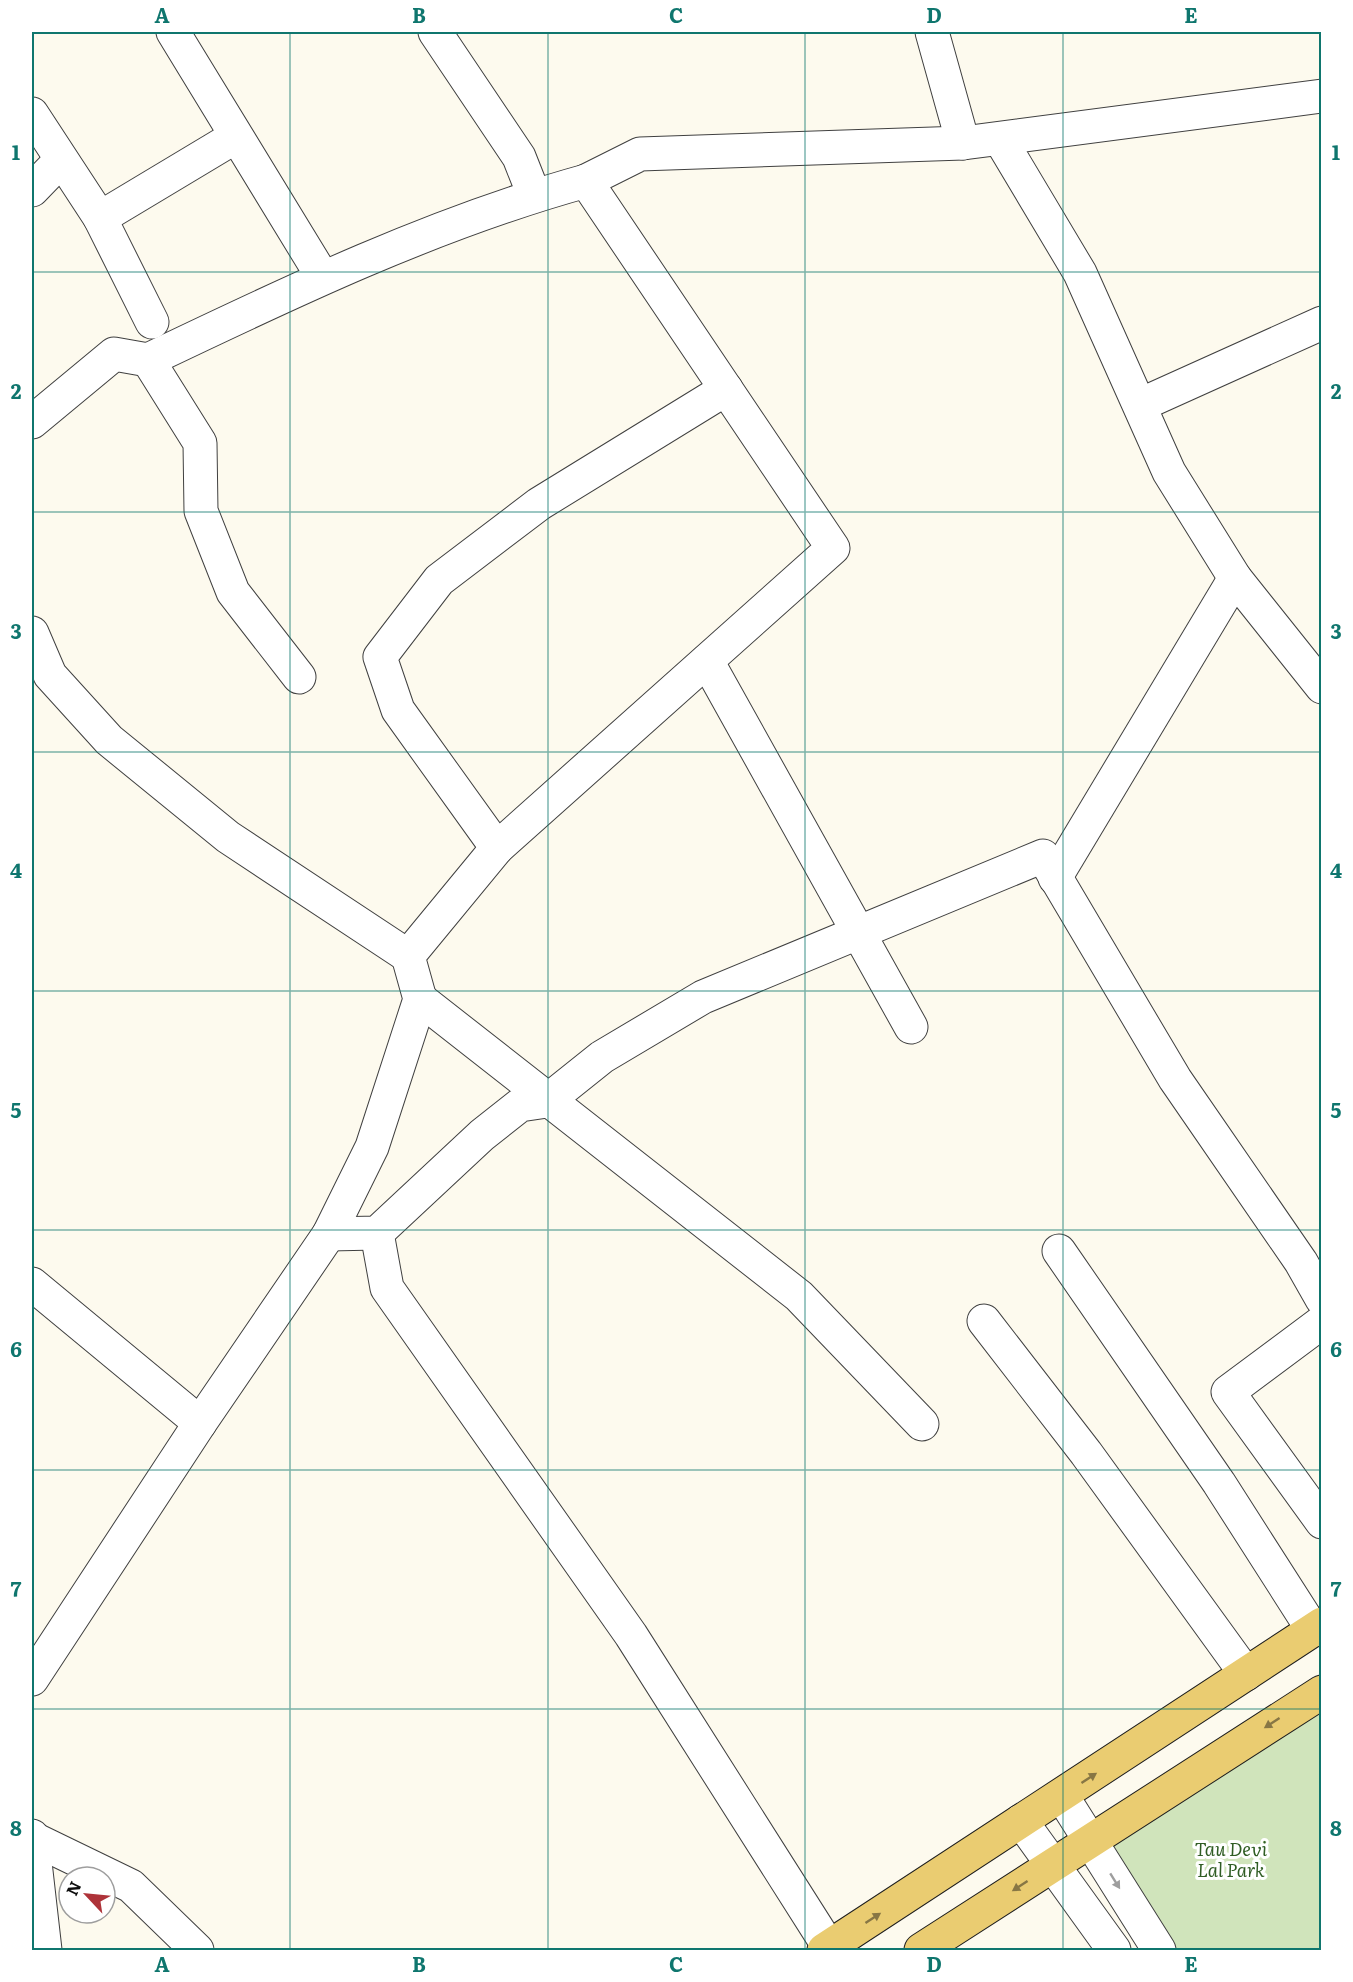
<svg xmlns="http://www.w3.org/2000/svg" width="1353" height="1982" font-family="Literata,serif">
<rect width="100%" height="100%" fill="#fdfaee"/>
<!-- green -->
<polygon fill="#d0e4bb" points="1321,1691 1321,1950 1155,1950 1090,1841"/>
<g fill="none" stroke-linecap="round" stroke-linejoin="round">
<defs>
<g id="minor">
<polyline points="173,32 322,276"/>
<polyline points="435,32 519,157 534,195"/>
<polyline points="932,32 963,143"/>
<polyline points="32,114 100,218 152,322"/>
<polyline points="1000,139 1080,273 1169,472 1235,578 1322,687"/>
<polyline points="32,190 61,160"/>
<polyline points="100,218 235,137"/>
<path d="M148,360C290,292 434,223 586,181"/>
<polyline points="1140,405 1322,323"/>
<polyline points="32,422 114,354 148,360 200,443 201,511 233,592 299,677"/>
<polyline points="32,633 50,675 109,740 228,837 408,956"/>
<polyline points="707,661 911,1027"/>
<polyline points="497,848 398,710 380,657 439,580 539,504 726,389"/>
<polyline points="1055,878 1235,578"/>
<polyline points="420,999 799,1296 922,1424"/>
<polyline points="377,1233 387,1288 631,1635 829,1947"/>
<polyline points="329,1234 377,1233 482,1135 520,1105 547,1101 602,1057 703,997 1043,856 1175,1079 1301,1262 1322,1299"/>
<polyline points="1059,1251 1219,1483 1313,1630"/>
<polyline points="32,1284 200,1423"/>
<polyline points="984,1321 1086,1453 1246,1674"/>
<polyline points="1322,1322 1228,1392 1322,1522"/>
<polyline points="32,1679 200,1423 329,1234 372,1147 420,999 408,956 497,848 833,548 586,181 640,154 963,143 1322,96"/>
<polyline points="1062,1796 1159,1950"/>
<polyline points="1021,1821 1114,1950"/>
<polyline points="32,1836 45,1950"/>
<polyline points="32,1838 131,1886 197,1950"/>
</g>
<g id="major">
<polyline points="824,1950 1322,1624"/>
<polyline points="921,1950 1322,1692"/>
</g>
</defs>
<!-- minor casing -->
<use href="#minor" stroke="#404040" stroke-width="35"/>
<!-- major casing -->
<use href="#major" stroke="#1e1e1e" stroke-width="35"/>
<!-- minor -->
<use href="#minor" stroke="#fff" stroke-width="33"/>
<!-- major -->
<use href="#major" stroke="#eacc71" stroke-width="33"/>
</g>
<!-- one-way arrows -->
<defs><path id="oneway-solid" d="M-6-.8H1V-3.2L6.5 0L1 3.2V.8H-6Z" transform="scale(1.5)"/></defs>
<g fill="#877644">
<use href="#oneway-solid" transform="translate(1272 1723) rotate(147)"/>
<use href="#oneway-solid" transform="translate(1089 1778) rotate(-33)"/>
<use href="#oneway-solid" transform="translate(1020 1886) rotate(147)"/>
<use href="#oneway-solid" transform="translate(873 1918) rotate(-33)"/>
</g>
<use fill="#9e9e9e" href="#oneway-solid" transform="translate(1115 1881) rotate(58)"/>
<!-- grid -->
<path fill="none" stroke="#0f766e" stroke-width="1.5" stroke-opacity="0.55" d="M290,32V1950M548,32V1950M805,32V1950M1063,32V1950M32,272H1322M32,512H1322M32,752H1322M32,991H1322M32,1230H1322M32,1470H1322M32,1709H1322"/>
<g text-anchor="middle" dominant-baseline="central" stroke-width="6" stroke-linejoin="round" paint-order="stroke">
<!-- park labels -->
<g font-size="18" font-style="italic" fill="#305d24" stroke="#fff">
<text x="1231" y="1848">Tau Devi<tspan x="1231" dy="21">Lal Park</tspan></text>
</g>
</g>
<!-- border -->
<rect width="1353" height="1982" fill="none" stroke="#ffffff" stroke-width="66"/>
<!-- north arrow -->
<g transform="translate(87 1895) rotate(296)"><circle r="28" fill="#ffffff" stroke="#9e9e9e" stroke-width="1.5"/>
<path d="M0-4.5L10 22L0 15L-10 22Z" fill="#ae3339"/>
<text y="-9" font-size="16" font-weight="bold" text-anchor="middle" fill="#0d0d0d">N</text>
</g>
<rect x="33" y="33" width="1287" height="1916" fill="none" stroke="#0f766e" stroke-width="2"/>
<g font-size="20" text-anchor="middle" font-weight="bold" fill="#0f766e">
<text x="162" y="23">A</text>
<text x="419" y="23">B</text>
<text x="676" y="23">C</text>
<text x="934" y="23">D</text>
<text x="1191" y="23">E</text>
<text x="16" y="160">1</text>
<text x="1336" y="160">1</text>
<text x="16" y="399">2</text>
<text x="1336" y="399">2</text>
<text x="16" y="639">3</text>
<text x="1336" y="639">3</text>
<text x="16" y="878">4</text>
<text x="1336" y="878">4</text>
<text x="16" y="1118">5</text>
<text x="1336" y="1118">5</text>
<text x="16" y="1357">6</text>
<text x="1336" y="1357">6</text>
<text x="16" y="1597">7</text>
<text x="1336" y="1597">7</text>
<text x="16" y="1836">8</text>
<text x="1336" y="1836">8</text>
<text x="162" y="1972">A</text>
<text x="419" y="1972">B</text>
<text x="676" y="1972">C</text>
<text x="934" y="1972">D</text>
<text x="1191" y="1972">E</text>
</g>
</svg>
